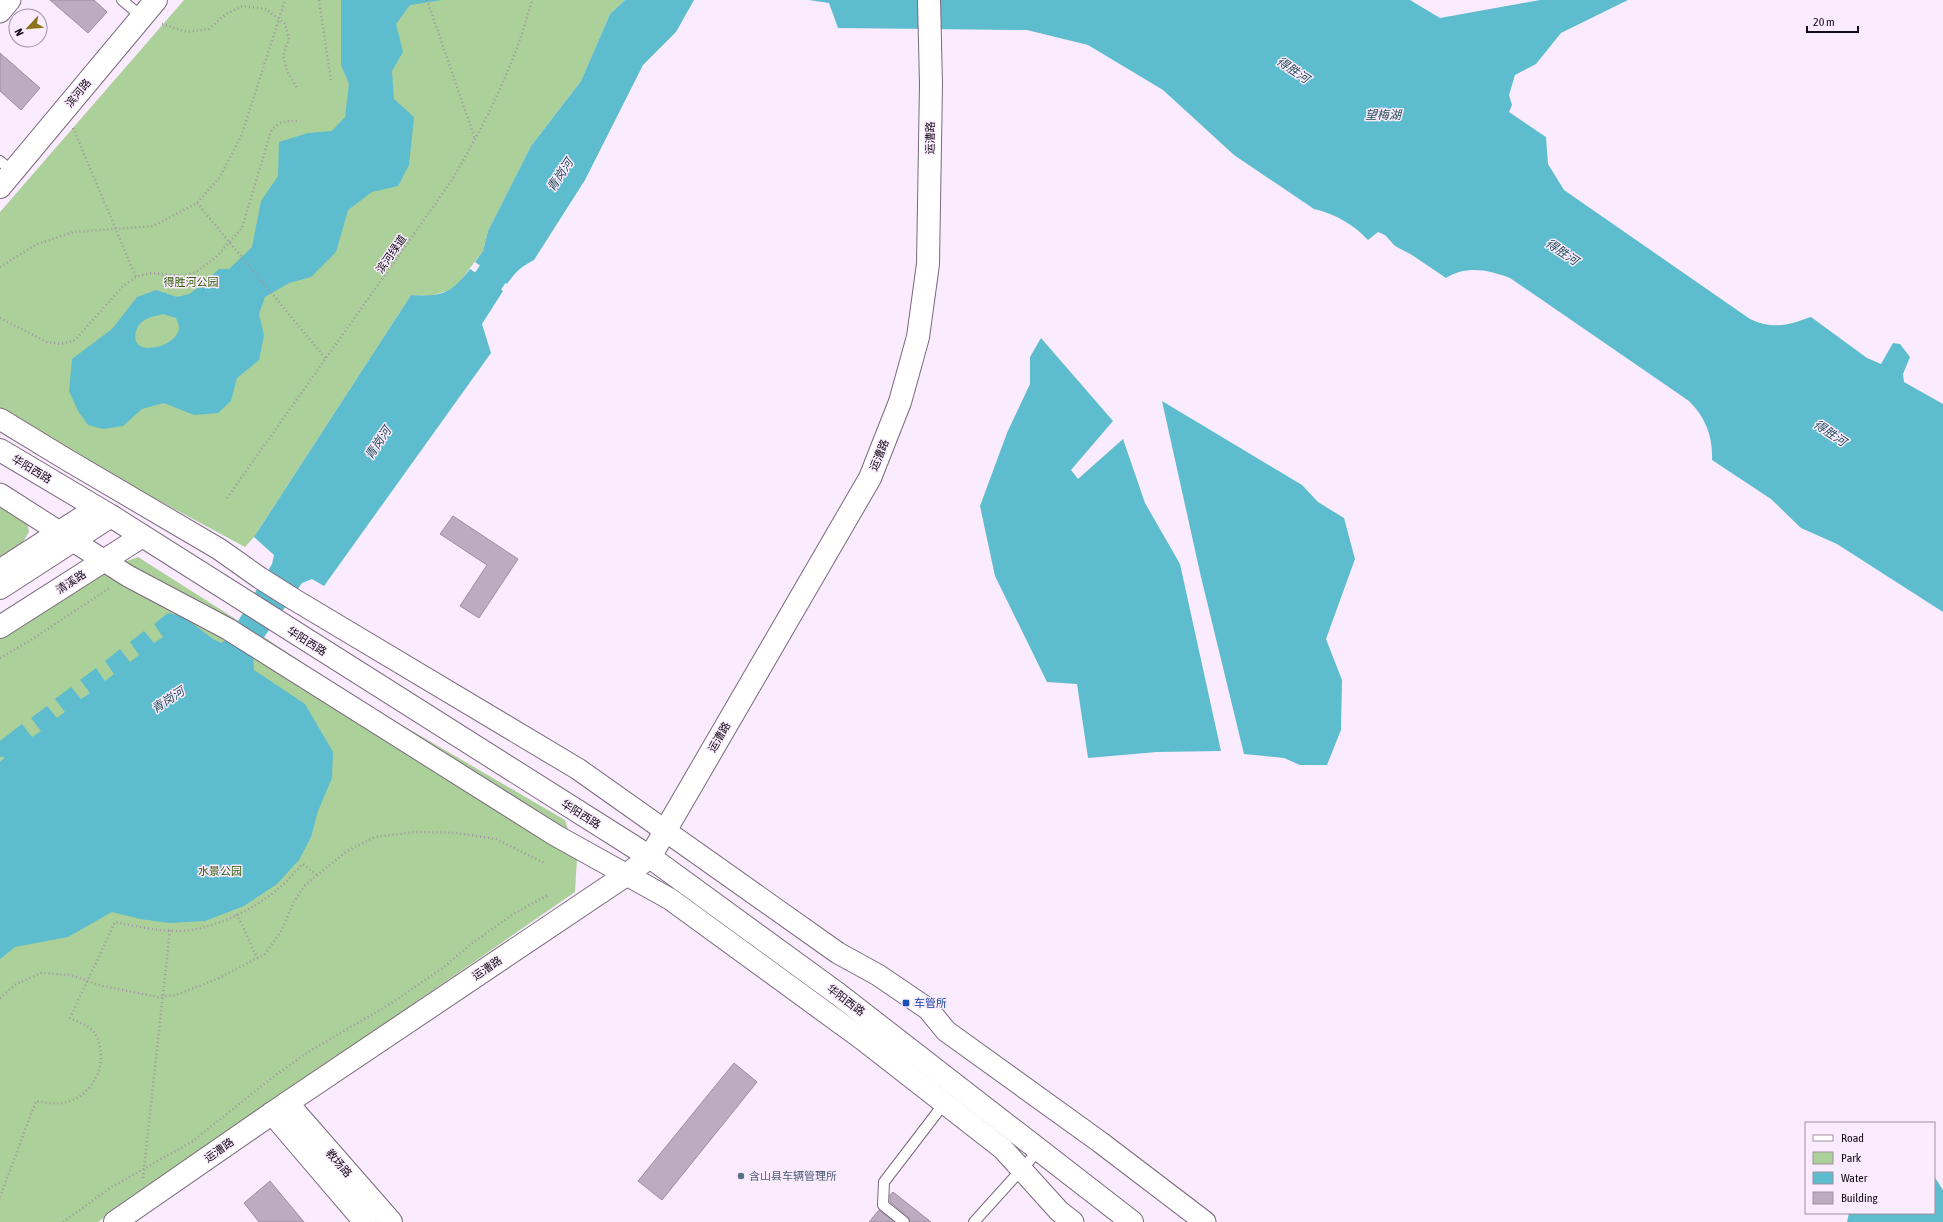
<svg xmlns="http://www.w3.org/2000/svg" width="1943" height="1222" font-family="'Asap Condensed','Noto Sans SC',sans-serif">
<rect width="100%" height="100%" fill="#faebfe"/>
<!-- green -->
<g fill="#acd099">
<polygon points="184,0 625,0 610,14 581,81 531,146 488,231 483,251 457,285 447,291 430,296 411,295 254,537 245,547 0,415 0,212"/>
<polygon points="0,489 26,515 29,532 20,547 0,558"/>
<polygon points="138,557 264,637 359,700 565,820 577,858 575,892 98,1222 0,1222 0,638 110,567"/>
</g>
<!-- water -->
<g fill="#5dbcce" fill-rule="evenodd">
<path d="M341,0H442L410,5L396,24L403,52L392,71L394,99L414,117L409,165L398,186L372,192L348,210L336,252L311,277L289,283L265,297L259,314L264,335L259,360L237,378L231,401L218,413L194,415L164,403L142,409L123,426L103,429L88,425L78,411L69,391L72,359L112,329L137,297L156,290L177,297L189,294L201,286L219,269H229L252,247L261,201L278,176L279,142L308,133L332,131L345,117L349,84L341,65ZM163,314L176,318C177,321 179,325 179,327C179,342 154,351 142,347C131,342 135,327 143,321C149,317 156,316 163,314Z"/>
<path d="M625,0H694L676,32L643,65L585,180L534,260C522,266 515,272 507,284L475,262L483,251L488,231L531,146L581,81L610,14Z"/>
<path d="M809,0H1410L1440,18L1540,0H1628L1561,33L1536,64L1515,75L1509,95L1512,105L1509,112L1546,137L1548,164L1564,190L1750,319C1774,330 1788,325 1811,317L1867,358L1881,364L1893,343L1900,344L1910,357L1903,374L1904,382L1943,404V612L1837,544L1801,528L1771,499L1712,460C1713,437 1706,418 1689,401L1510,278C1488,270 1467,265 1446,278L1412,255L1395,246L1385,235L1378,232L1368,240C1353,224 1335,214 1314,209L1234,155L1163,90L1088,45L1027,30L838,28L829,3Z"/>
<path d="M470,269L503,291L482,324L491,353L324,586L312,579L302,583L253,653L254,670L305,704L333,752L332,778L318,811L311,837L299,860L277,884L244,906L205,921L170,923L140,919L112,912L68,937L15,947L0,959V762L5,757H0V741L22,724L32,737L41,731L31,718L47,706L57,718L65,712L55,699L71,687L81,699L90,693L80,680L96,668L105,681L114,674L105,661L120,649L130,662L139,655L130,642L144,631L154,643L163,637L154,624L168,613L184,617L213,639L221,643L228,638L272,564L274,555L254,537L411,295C443,297 451,293 470,269Z"/>
<polygon points="1041,338 1113,421 1071,470 1078,479 1123,439 1145,503 1180,564 1221,751 1157,752 1088,758 1077,684 1047,682 995,576 980,506 1007,433 1030,384 1030,357"/>
<polygon points="1162,401 1302,485 1318,502 1344,518 1355,559 1326,639 1342,680 1341,730 1327,765 1300,765 1284,758 1244,754 1201,577"/>
<polygon points="1934,1176 1943,1190 1943,1222 1847,1222 1849,1213 1934,1213"/>
</g>
<g fill="none" stroke-linecap="round" stroke-linejoin="round">
<!-- river -->
<polyline stroke="#5dbcce" stroke-width="31" points="464,317 517,238"/>
</g>
<!-- building -->
<g fill="#bdabc2" stroke="#9d8ca2">
<polygon points="50,0 94,0 107,12 88,33"/>
<polygon points="0,53 40,88 21,110 0,91"/>
<polygon points="453,516 518,559 479,618 460,606 487,565 440,534"/>
<polygon points="734,1063 757,1082 662,1200 638,1181"/>
<polygon points="270,1181 304,1222 259,1222 244,1203"/>
<polygon points="893,1192 931,1222 910,1222 908,1217 890,1202 890,1195"/>
<polygon points="879,1210 894,1222 869,1222"/>
</g>
<g fill="none" stroke-linecap="round" stroke-linejoin="round">
<defs>
<g id="service">
<polyline points="122,0 142,17"/>
<polyline points="0,161 13,172"/>
<polyline points="904,1222 883,1205 884,1182 946,1101"/>
<polyline points="974,1222 1039,1150"/>
</g>
<g id="minor">
<polyline points="0,12 10,0"/>
<polyline points="0,419 64,458 219,549 260,578 295,600 578,769 838,953 878,975 928,1009 946,1031 1100,1142 1205,1222"/>
<polyline points="0,494 128,576 228,629 555,835 670,899 862,1039 1003,1149 1059,1211 1073,1222"/>
<polyline points="0,570 96,508"/>
</g>
<g id="tertiary">
<polyline points="0,187 156,0"/>
<polyline points="115,1222 287,1103 626,875 650,857"/>
</g>
<g id="secondary">
<polyline points="0,588 111,516"/>
<polyline points="0,627 141,537"/>
<polyline points="650,857 870,478 900,402 918,337 928,264 931,84 929,0"/>
<polyline points="287,1103 391,1222"/>
<polyline points="272,1113 365,1222"/>
</g>
<polyline id="primary" points="0,450 111,516 650,857 838,994 1132,1222"/>
</defs>
<!-- service casing -->
<use href="#service" stroke="#7a697e" stroke-width="12"/>
<!-- minor casing -->
<use href="#minor" stroke="#7a697e" stroke-width="23"/>
<!-- tertiary casing -->
<use href="#tertiary" stroke="#7a697e" stroke-width="24"/>
<!-- secondary casing -->
<use href="#secondary" stroke="#7a697e" stroke-width="24"/>
<!-- primary casing -->
<use href="#primary" stroke="#7a697e" stroke-width="24"/>
<!-- path -->
<g stroke="#a094a3" stroke-width="2.5" stroke-dasharray="1 3" stroke-linecap="butt">
<polyline points="319,0 331,81"/>
<polyline points="427,0 475,139"/>
<polyline points="162,24 187,32 209,29 226,14 243,6 266,9 285,24 289,38 283,56 287,71 297,88"/>
<polyline points="73,128 136,277"/>
<polyline points="197,203 326,359"/>
<polyline points="0,267 35,245 73,232 153,226 197,203 220,177 242,134 285,0"/>
<path d="M0,318L47,342L61,344L75,340L123,286L136,277L151,273L182,276L196,272L216,257L242,228L271,131C279,121 285,121 297,121"/>
<path d="M227,498L450,183C484,126 515,65 532,0"/>
<polyline points="0,658 31,640 111,587"/>
<polyline points="237,914 257,958"/>
<polyline points="0,998 16,984 41,973 70,975 103,986 158,997 176,995 219,978 265,954 282,930 293,903 304,886 347,851 375,837 416,832 457,833 496,839 546,864"/>
<polyline points="143,1178 170,930"/>
<path d="M0,1197L36,1101C48,1103 59,1105 70,1101C95,1092 107,1064 98,1040C97,1038 96,1034 94,1032C88,1025 78,1022 70,1018L115,922C135,926 157,931 179,931C214,929 252,911 279,888C288,881 295,871 303,864L317,875"/>
<polyline points="63,1222 110,1188 193,1141 269,1080 308,1052 390,1004 444,967 471,944 515,913 548,895"/>
</g>
<!-- service -->
<use href="#service" stroke="#fff" stroke-width="10"/>
<!-- minor -->
<use href="#minor" stroke="#fff" stroke-width="21"/>
<!-- tertiary -->
<use href="#tertiary" stroke="#fff" stroke-width="22"/>
<!-- secondary -->
<use href="#secondary" stroke="#fff" stroke-width="22"/>
<!-- primary -->
<use href="#primary" stroke="#fff" stroke-width="22"/>
</g>
<!-- markers -->
<rect fill="#1a4fb4" stroke="#faebfe" stroke-width="1.5" x="902" y="999" width="8" height="8" rx="2"/>
<circle fill="#5c6f8a" stroke="#faebfe" stroke-width="1.5" cx="741" cy="1176" r="4"/>
<g text-anchor="middle" dominant-baseline="central" stroke-width="3" stroke-linejoin="round" paint-order="stroke">
<!-- street labels -->
<g font-size="11" fill="#120c14" stroke="#faebfe">
<text transform="translate(78 93) rotate(-50)">滨河路</text>
<text transform="translate(930 138) rotate(-89)">运漕路</text>
<text transform="translate(391 254) rotate(-55)">滨河绿道</text>
<text transform="translate(879 455) rotate(-68)">运漕路</text>
<text transform="translate(32 469) rotate(31)">华阳西路</text>
<text transform="translate(71 582) rotate(-33)">清溪路</text>
<text transform="translate(307 641) rotate(32)">华阳西路</text>
<text transform="translate(719 737) rotate(-60)">运漕路</text>
<text transform="translate(581 814) rotate(32)">华阳西路</text>
<text transform="translate(487 968) rotate(-34)">运漕路</text>
<text transform="translate(846 1000) rotate(37)">华阳西路</text>
<text transform="translate(219 1150) rotate(-35)">运漕路</text>
<text transform="translate(339 1163) rotate(49)">教场路</text>
</g>
<!-- park labels -->
<g font-size="11" fill="#2f5e04" stroke="#faebfe">
<text x="191" y="282">得胜河公园</text>
<text x="220" y="871">水景公园</text>
</g>
<!-- transit labels -->
<g font-size="11" fill="#164399" stroke="#faebfe" text-anchor="start">
<text x="914" y="1003">车管所</text>
</g>
<!-- service labels -->
<g font-size="11" fill="#4e5e75" stroke="#faebfe" text-anchor="start">
<text x="749" y="1176">含山县车辆管理所</text>
</g>
<!-- water labels -->
<g font-size="12" font-style="italic" fill="#214c54" stroke="#faebfe">
<text transform="translate(1293 70) rotate(34)">得胜河</text>
<text x="1383" y="115">望梅湖</text>
<text transform="translate(560 175) rotate(-56)">青岗河</text>
<text transform="translate(1562 252) rotate(34)">得胜河</text>
<text transform="translate(1830 433) rotate(34)">得胜河</text>
<text transform="translate(378 443) rotate(-56)">青岗河</text>
<text transform="translate(168 700) rotate(-33)">青岗河</text>
</g>
</g>
<!-- legend -->
<rect x="1805" y="1122" width="130" height="92" fill="#faebfe" stroke="#9d92a0"/>
<rect x="1813" y="1135" width="20" height="6" fill="#ffffff" stroke="#9d92a0"/>
<text x="1841" y="1142" font-size="12" fill="#120c14">Road</text>
<rect x="1813" y="1152" width="20" height="12" fill="#acd099" stroke="#9d92a0"/>
<text x="1841" y="1162" font-size="12" fill="#120c14">Park</text>
<rect x="1813" y="1172" width="20" height="12" fill="#5dbcce" stroke="#9d92a0"/>
<text x="1841" y="1182" font-size="12" fill="#120c14">Water</text>
<rect x="1813" y="1192" width="20" height="12" fill="#bdabc2" stroke="#9d92a0"/>
<text x="1841" y="1202" font-size="12" fill="#120c14">Building</text>
<!-- north arrow -->
<g transform="translate(28 28) rotate(244)"><circle r="19" fill="#faebfe" stroke="#9d92a0"/>
<path d="M0-3L7 15L0 10L-7 15Z" fill="#8a7417"/>
<text y="-6" font-size="11" font-weight="bold" text-anchor="middle" fill="#120c14">N</text>
</g>
<!-- scale -->
<path d="M1807 26v6h51v-6" fill="none" stroke="#120c14" stroke-width="2"/>
<text x="1813" y="26" font-size="12" fill="#120c14" stroke="#faebfe" stroke-width="3" paint-order="stroke">20 m</text>
</svg>
